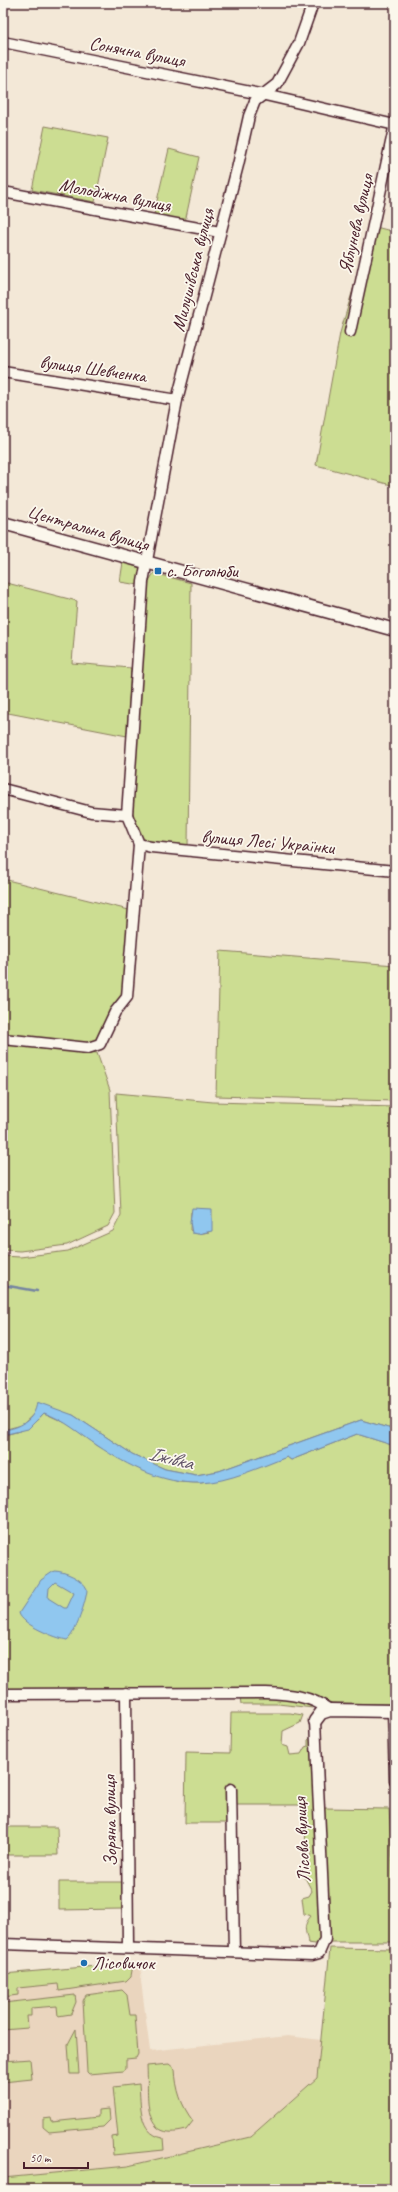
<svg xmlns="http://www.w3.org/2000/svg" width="398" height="2192" font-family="Caveat,sans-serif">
<rect width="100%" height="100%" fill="#f3e8d7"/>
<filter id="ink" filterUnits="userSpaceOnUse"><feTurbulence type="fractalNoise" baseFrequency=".025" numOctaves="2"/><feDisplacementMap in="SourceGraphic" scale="8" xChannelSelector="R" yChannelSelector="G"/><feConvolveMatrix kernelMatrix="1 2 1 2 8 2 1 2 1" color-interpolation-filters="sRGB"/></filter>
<g filter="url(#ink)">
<!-- built -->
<polygon fill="#ead5be" points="108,1965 142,1965 141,1981 150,2051 288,2036 321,2040 317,2078 250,2137 128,2166 3,2178 3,1974"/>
<!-- green -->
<g fill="#ccdd92" stroke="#8b7e5e" fill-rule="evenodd">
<polygon points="45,126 108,138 95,202 32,190"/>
<polygon points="169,149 199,157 185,222 154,214"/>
<polygon points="372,226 395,232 395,486 316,465 340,333"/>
<polygon points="123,562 140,568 139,585 120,582"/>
<path d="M154,573L191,583L188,848C152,843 143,851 130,812L148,582Z"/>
<polygon points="3,582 77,601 72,663 131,668 127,736 3,712"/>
<polygon points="3,879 129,910 123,995 95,1044 3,1036"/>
<polygon points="220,951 395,965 395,1101 216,1096"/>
<polygon points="3,1042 97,1053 110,1090 115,1213 108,1226 67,1245 20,1251 3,1250"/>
<path d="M116,1093L213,1102L395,1107V1430L361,1420L219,1471L196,1475L165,1469L132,1454L73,1415L36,1412L22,1425L3,1430V1256L20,1257L68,1251L113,1231L121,1215ZM191,1212L209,1232L198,1234L190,1230Z"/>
<path d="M44,1413L68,1424L98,1446L178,1482L201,1483L216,1480L287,1457L291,1460L357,1434L395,1446V1704L332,1703L320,1699L3,1691V1435C21,1432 32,1427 44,1413Z"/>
<polygon points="240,1697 291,1698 314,1705 313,1708 278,1704 241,1704"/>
<path d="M231,1713H290L303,1715L300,1723L283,1731L282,1745L288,1747L290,1755L301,1754L305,1747L308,1746V1740L313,1736H319L321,1743L319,1750C325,1756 323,1801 324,1812L325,1808L389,1809L395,1901V1942H329L315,1944L308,1943C306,1930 302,1927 311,1916L304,1914L302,1898L309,1896L312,1891L302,1872L312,1852L307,1850C304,1835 306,1832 308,1818L304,1811L305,1805H234L226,1792L227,1823H185L186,1752L230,1753Z"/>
<polygon points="3,1827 57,1827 58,1855 3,1855"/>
<polygon points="59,1882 122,1882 122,1909 59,1910"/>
<polygon points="330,1948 395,1949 395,2189 116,2189 116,2186 3,2189 3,2178 128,2166 250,2137 317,2078"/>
<polygon points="108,1965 133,1965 131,1976 126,1981 59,1991 58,1984 18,1988 18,1995 3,1997 3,1974"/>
<polygon points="122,1990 127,1995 130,2015 135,2015 138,2054 136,2058 126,2059 126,2068 124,2071 89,2074 87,2072 83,2001 86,1995"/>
<polygon points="75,1995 76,2002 71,2014 58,2016 57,2006 31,2008 31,2016 27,2016 28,2028 3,2030 3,2003"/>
<polygon points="76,2029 79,2074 70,2074 68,2044"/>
<polygon points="30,2059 32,2079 3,2082 3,2061"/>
<path d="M169,2064L175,2069C176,2090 181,2105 193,2121L186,2130C140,2143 149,2096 147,2066Z"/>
<path d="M139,2084C141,2105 138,2133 163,2138L164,2150L113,2155L112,2137L118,2136L113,2087Z"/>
<polygon points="109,2109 110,2120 103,2127 49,2132 43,2127 43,2119 51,2118 52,2122 98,2117 98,2110"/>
</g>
<!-- water -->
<g fill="#90c7ef" stroke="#7484a1" fill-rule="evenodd">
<polygon points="192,1208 212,1209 212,1231 198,1234 192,1233 190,1222"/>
<path d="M37,1402L73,1415L132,1454L165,1469L196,1475L219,1471L361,1420L395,1430V1446L357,1434L291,1460L287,1457C260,1467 229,1482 200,1483C163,1484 128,1466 98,1446C80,1434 65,1420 44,1413L28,1429L3,1435V1430C20,1428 35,1420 37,1402Z"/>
<path d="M54,1571C64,1571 83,1579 87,1589C87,1599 75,1635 67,1640C56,1638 22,1625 19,1613L41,1580ZM55,1582L74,1593L67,1608H64L48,1598L49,1588Z"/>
<polygon points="116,2186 116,2189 30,2189"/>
</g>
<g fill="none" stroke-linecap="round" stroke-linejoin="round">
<!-- stream -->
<polyline stroke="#7484a1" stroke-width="2.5" points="3,1285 37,1291"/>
<defs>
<g id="minor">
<polyline points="3,42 265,95 395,125"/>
<polyline points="3,192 220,232"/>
<polyline points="350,332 395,124"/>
<polyline points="3,372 177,400"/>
<polyline points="3,789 91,812 127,815 139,844 151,847 395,871"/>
<polyline points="127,815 143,582 177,400 238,165 249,116 255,101 277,84 299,43 313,3"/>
<polyline points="3,1039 88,1048 100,1044 115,1012 127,997 139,844"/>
<polyline points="126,1693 128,1948"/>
<path d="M3,1694L266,1693C289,1694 311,1696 330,1710"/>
<polyline points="393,1711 395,1780"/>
<polyline points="231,1789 234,1952"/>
<polyline points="3,1944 312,1955 319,1953 325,1939 315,1721"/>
</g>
<g id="tertiary">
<polyline points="3,523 395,630"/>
<polyline points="315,1721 321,1713 330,1710 395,1711"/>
</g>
</defs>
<!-- minor casing -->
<use href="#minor" stroke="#4a1f2b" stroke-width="13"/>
<!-- tertiary casing -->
<use href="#tertiary" stroke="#4a1f2b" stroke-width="15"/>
<!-- minor -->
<use href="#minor" stroke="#fbf7ec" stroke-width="10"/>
<!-- tertiary -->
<use href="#tertiary" stroke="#fbf7ec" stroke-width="12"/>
</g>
</g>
<!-- markers -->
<g fill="#1f6fb2" stroke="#fbf7ec" stroke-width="1.5">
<rect x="154" y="567" width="8" height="8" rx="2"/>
<circle cx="84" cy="1963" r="4"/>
</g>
<g text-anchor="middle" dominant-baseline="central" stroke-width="3.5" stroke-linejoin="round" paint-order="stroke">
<!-- street labels -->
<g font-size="19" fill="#4a1f2b" stroke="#fbf7ec">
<text transform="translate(137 52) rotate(11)">Сонячна вулиця</text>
<text transform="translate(115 195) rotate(11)">Молодіжна вулиця</text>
<text transform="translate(356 224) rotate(-77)">Яблунева вулиця</text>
<text transform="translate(193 270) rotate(-76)">Милушівська вулиця</text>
<text transform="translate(93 369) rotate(8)">вулиця Шевченка</text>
<text transform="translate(88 528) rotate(16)">Центральна вулиця</text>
<text transform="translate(268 842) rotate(5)">вулиця Лесі Українки</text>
<text transform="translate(110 1821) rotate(-91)">Зоряна вулиця</text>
<text transform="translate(302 1840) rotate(-93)">Лісова вулиця</text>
</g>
<!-- poi labels -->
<g font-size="19" fill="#4a1f2b" stroke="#fbf7ec" text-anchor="start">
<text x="166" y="571">с. Боголюби</text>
<text x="92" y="1963">Лісовичок</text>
</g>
<!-- water labels -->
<g font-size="20" font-style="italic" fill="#5f5166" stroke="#fbf7ec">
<text transform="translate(171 1458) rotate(14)">Іжівка</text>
</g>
</g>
<!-- margin -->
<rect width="398" height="2192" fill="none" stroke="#fbf7ec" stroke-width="16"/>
<rect x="8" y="8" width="382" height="2176" fill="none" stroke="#4a1f2b" stroke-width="1.5" filter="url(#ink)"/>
<!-- scale -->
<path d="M24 2162v6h64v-6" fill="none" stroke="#4a1f2b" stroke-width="2"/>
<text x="30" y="2162" font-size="12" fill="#4a1f2b" stroke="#fbf7ec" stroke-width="3" paint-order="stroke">50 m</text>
</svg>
